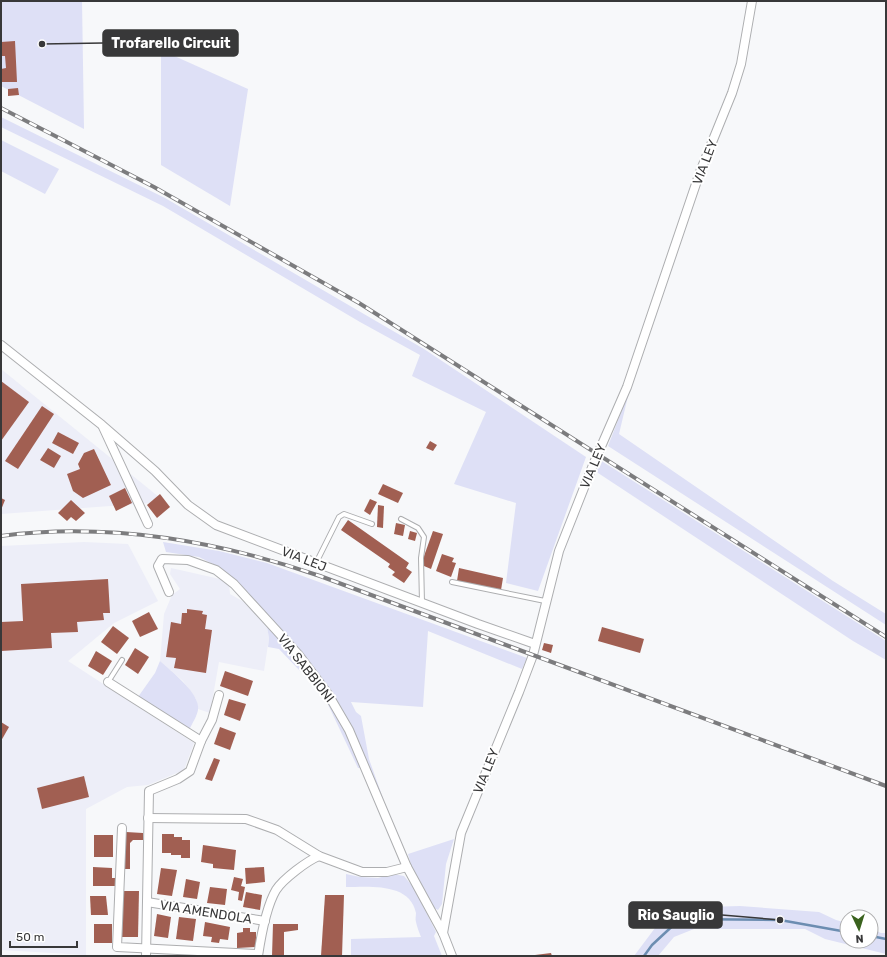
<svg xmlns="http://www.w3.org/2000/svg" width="887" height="957" font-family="Rubik,sans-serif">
<rect width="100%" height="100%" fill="#f7f8fa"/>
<!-- built -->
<g fill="#edeef8">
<polygon points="1,369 165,502 1,514"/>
<polygon points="84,542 128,544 158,601 114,623 68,661 194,743 184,770 148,785 127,787 86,809 86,955 1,950 1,546"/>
<polygon points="171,568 220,579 229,584 230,594 246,603 267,627 269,638 264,671 219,662 210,713 198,709 196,699 183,681 160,661 164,614 172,595 180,589 170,574"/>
</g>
<!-- green -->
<g fill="#dee0f6">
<polygon points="1,1 82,1 84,129 1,86"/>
<polygon points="161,50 248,89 230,206 161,165"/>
<polygon points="1,117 165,198 424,349 586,457 538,591 506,583 516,503 454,484 486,412 412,376 420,355 360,322 163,206 1,127"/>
<polygon points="1,140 59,169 45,194 1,171"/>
<polygon points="629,392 619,434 833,581 886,614 886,625 608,446"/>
<polygon points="600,460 886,641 886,660 853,641 595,471"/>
<polygon points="163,542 219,551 267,563 527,658 522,669 428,631 423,707 351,702 356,712 361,716 369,759 384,801 352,729 331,690 302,654 238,583 219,567 199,557 166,552"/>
<path d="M267,627L271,629C290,650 310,671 326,694C342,717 352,743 363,768H358L324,696L279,649L268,647L269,638Z"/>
<path d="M160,661C171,671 201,694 198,710C197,716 192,724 189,730L138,697L155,673Z"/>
<polygon points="454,839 446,864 442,904 438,910 432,907 411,865 408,854"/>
<path d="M346,874L360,877L378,878L393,874L404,876L414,888L436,932L434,936L442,956H351V939L421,937C419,932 417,927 416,922C415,919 416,916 416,913C410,882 368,887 346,887Z"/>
<polygon points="740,906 819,912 836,920 847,923 847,941 871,941 871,929 881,933 886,933 886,954 825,939 805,929 694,929 674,937 658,956 634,956 655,928 655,920 672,908"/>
</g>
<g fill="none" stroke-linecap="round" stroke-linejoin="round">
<!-- stream -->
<g stroke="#6c8db1" stroke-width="2.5">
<polyline points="871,936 886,939"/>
<polyline points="644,956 652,945 680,919 780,920 847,932"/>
</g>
</g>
<!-- building -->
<g fill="#a15f52">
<polygon points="15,41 17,82 1,82 1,69 6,68 5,56 1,56 1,42"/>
<polygon points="18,88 19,95 8,96 8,89"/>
<polygon points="1,381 29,402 1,441"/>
<polygon points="42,406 54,414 18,469 5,461"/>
<polygon points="58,432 79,443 73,454 52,443"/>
<polygon points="430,441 437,445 433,451 426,448"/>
<polygon points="48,448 61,456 54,468 40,460"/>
<polygon points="94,449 111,485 83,498 73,491 67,474 80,469 78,464 84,453"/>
<polygon points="383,484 403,493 398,503 378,494"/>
<polygon points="125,488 132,503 116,511 109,496"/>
<polygon points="160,494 170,507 157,518 147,505"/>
<polygon points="1,498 5,500 1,510"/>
<polygon points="370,499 377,502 370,515 364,511"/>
<polygon points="71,500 85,513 76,521 71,517 67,521 58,513"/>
<polygon points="378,505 384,506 383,528 377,527"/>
<polygon points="348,520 409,563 406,568 412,572 404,583 392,575 395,572 388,567 390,564 341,530"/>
<polygon points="396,523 405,525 403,536 394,534"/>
<polygon points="410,531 417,533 415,541 408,539"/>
<polygon points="433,531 443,534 431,569 424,566 424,556"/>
<polygon points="442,554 454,558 452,562 456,563 451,577 436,571"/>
<polygon points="459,568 503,578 501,590 457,581"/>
<polygon points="108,579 110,613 103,613 104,620 77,622 78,632 51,633 52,648 1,651 1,622 23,621 21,584"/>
<polygon points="187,609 203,611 202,614 207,615 205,629 212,630 206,673 174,668 176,658 166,657 171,622 181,624 182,613 187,613"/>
<polygon points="149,612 158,629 140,637 132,621"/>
<polygon points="113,626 129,638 117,654 101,642"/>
<polygon points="602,627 644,639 640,653 598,641"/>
<polygon points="544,643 553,645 551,653 542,650"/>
<polygon points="135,648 149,657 138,674 125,665"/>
<polygon points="96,651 112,661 103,675 88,666"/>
<polygon points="225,671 253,681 248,696 220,686"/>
<polygon points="229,699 246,704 240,721 224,715"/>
<polygon points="1,722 9,727 1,741"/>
<polygon points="220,727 236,733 230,750 214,744"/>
<polygon points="214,758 220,760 212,781 205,779"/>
<polygon points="84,776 89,797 42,809 37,788"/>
<polygon points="126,832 143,833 143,840 133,840 130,843 130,869 123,869 123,835"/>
<polygon points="162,834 174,834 174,837 182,837 182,840 190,840 190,858 181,858 181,855 171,855 171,853 162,853"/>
<rect x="94" y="835" width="19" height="22"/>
<polygon points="203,845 236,850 234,870 213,868 213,864 201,862"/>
<polygon points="93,867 112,868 112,878 116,878 116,886 93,886"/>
<polygon points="264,867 265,882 246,884 245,868"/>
<polygon points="161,868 177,870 172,896 157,894"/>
<polygon points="234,877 243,879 241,886 245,887 242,901 238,900 239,892 231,890"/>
<polygon points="186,879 200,882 197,899 183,897"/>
<polygon points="210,887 227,889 225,905 207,903"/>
<polygon points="123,891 139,891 138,937 122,937"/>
<polygon points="246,892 262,895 260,910 243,907"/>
<polygon points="325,895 344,895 342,956 321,956"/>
<polygon points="90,896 106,896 108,915 91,915"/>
<polygon points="157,914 171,917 168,938 154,936"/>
<polygon points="179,917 196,919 193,941 176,939"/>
<polygon points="205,922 230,927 228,940 220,939 219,943 211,942 212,937 203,936"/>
<rect x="94" y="924" width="18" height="19"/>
<polygon points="273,924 298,924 298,930 284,932 284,956 272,956"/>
<polygon points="243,928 250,928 250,932 256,932 256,947 237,948 237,933 243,932"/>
<polygon points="551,953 552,956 536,956 535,955"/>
</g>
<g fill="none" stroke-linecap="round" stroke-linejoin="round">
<defs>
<g id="service">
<polyline points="401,519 418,528 424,537 421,558 422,603"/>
<polyline points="316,563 339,517 344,514 372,524"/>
<polyline points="452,582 545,601"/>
<polyline points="108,682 122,660"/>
</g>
<g id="minor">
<polyline points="1,345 102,425 155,471 188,505 216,525 478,624 535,644"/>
<polyline points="103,427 148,524"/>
<polyline points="169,592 158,566 162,559 188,560 216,570 234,584 298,654 328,694 349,730 407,867 443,933 452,956"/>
<polyline points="108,682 201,741"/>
<polyline points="148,818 246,819 277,830 319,856 362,872 387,872 407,867"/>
<polyline points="122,828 117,947 258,954"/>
<polyline points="147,902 265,921"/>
<polyline points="443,933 461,833 519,692 533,655 559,551 593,465 627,387 700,172 732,93 741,64 752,1"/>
<polyline points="146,956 149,791 178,779 190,771 201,741 212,720 219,695"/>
<path d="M258,956C261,936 266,907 276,890C283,879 307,861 319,856"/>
</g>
</defs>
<!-- service casing -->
<use href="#service" stroke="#adaeb0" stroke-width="6"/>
<!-- minor casing -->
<use href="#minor" stroke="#adaeb0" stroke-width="10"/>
<!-- service -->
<use href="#service" stroke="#fff" stroke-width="4"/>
<!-- minor -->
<use href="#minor" stroke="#fff" stroke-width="8"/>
<defs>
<g id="rail">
<polyline points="1,108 154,187 359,303 886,637"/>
<path d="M1,536C109,522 218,541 320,576L886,786"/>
</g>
</defs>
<!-- rail casing -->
<use href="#rail" stroke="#7c7c7e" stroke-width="4"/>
<!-- rail -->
<use href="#rail" stroke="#fff" stroke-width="2.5" stroke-dasharray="8" stroke-linecap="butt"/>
</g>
<g text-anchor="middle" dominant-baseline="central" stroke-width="4" stroke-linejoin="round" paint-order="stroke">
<!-- street labels -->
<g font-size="13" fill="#383839" stroke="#fff">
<text transform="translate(705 162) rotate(-69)">VIA LEY</text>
<text transform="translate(593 466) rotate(-67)">VIA LEY</text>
<text transform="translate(304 559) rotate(21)">VIA LEJ</text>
<text transform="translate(306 668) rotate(52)">VIA SABBIONI</text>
<text transform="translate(486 771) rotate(-68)">VIA LEY</text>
<text transform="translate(206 912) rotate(9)">VIA AMENDOLA</text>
</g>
</g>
<!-- callouts -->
<path fill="none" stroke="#383839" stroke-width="1.5" d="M42 44L103 43M780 920L722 915"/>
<g fill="#383839" stroke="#fff" stroke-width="1.5">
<circle cx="42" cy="44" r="4"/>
<circle cx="780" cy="920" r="4"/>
</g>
<g fill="#383839" stroke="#383839" stroke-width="1.5">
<rect x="103" y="30" width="135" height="26" rx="4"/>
<rect x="629" y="902" width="93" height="26" rx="4"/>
</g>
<g font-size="14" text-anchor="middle" font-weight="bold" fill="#fff">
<text x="171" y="48">Trofarello Circuit</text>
<text x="676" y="920">Rio Sauglio</text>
</g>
<!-- border -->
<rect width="887" height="957" fill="none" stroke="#383839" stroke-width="4"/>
<!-- north arrow -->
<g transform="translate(859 929) rotate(176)"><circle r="19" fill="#ffffff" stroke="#afafb0"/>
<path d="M0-3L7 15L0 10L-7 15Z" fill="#3a621e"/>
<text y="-6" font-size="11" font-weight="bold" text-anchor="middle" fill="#383839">N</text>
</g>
<!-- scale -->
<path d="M10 941v6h67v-6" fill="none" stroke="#383839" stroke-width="2"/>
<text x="16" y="941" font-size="12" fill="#383839" stroke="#ffffff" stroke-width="3" paint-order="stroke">50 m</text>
</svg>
